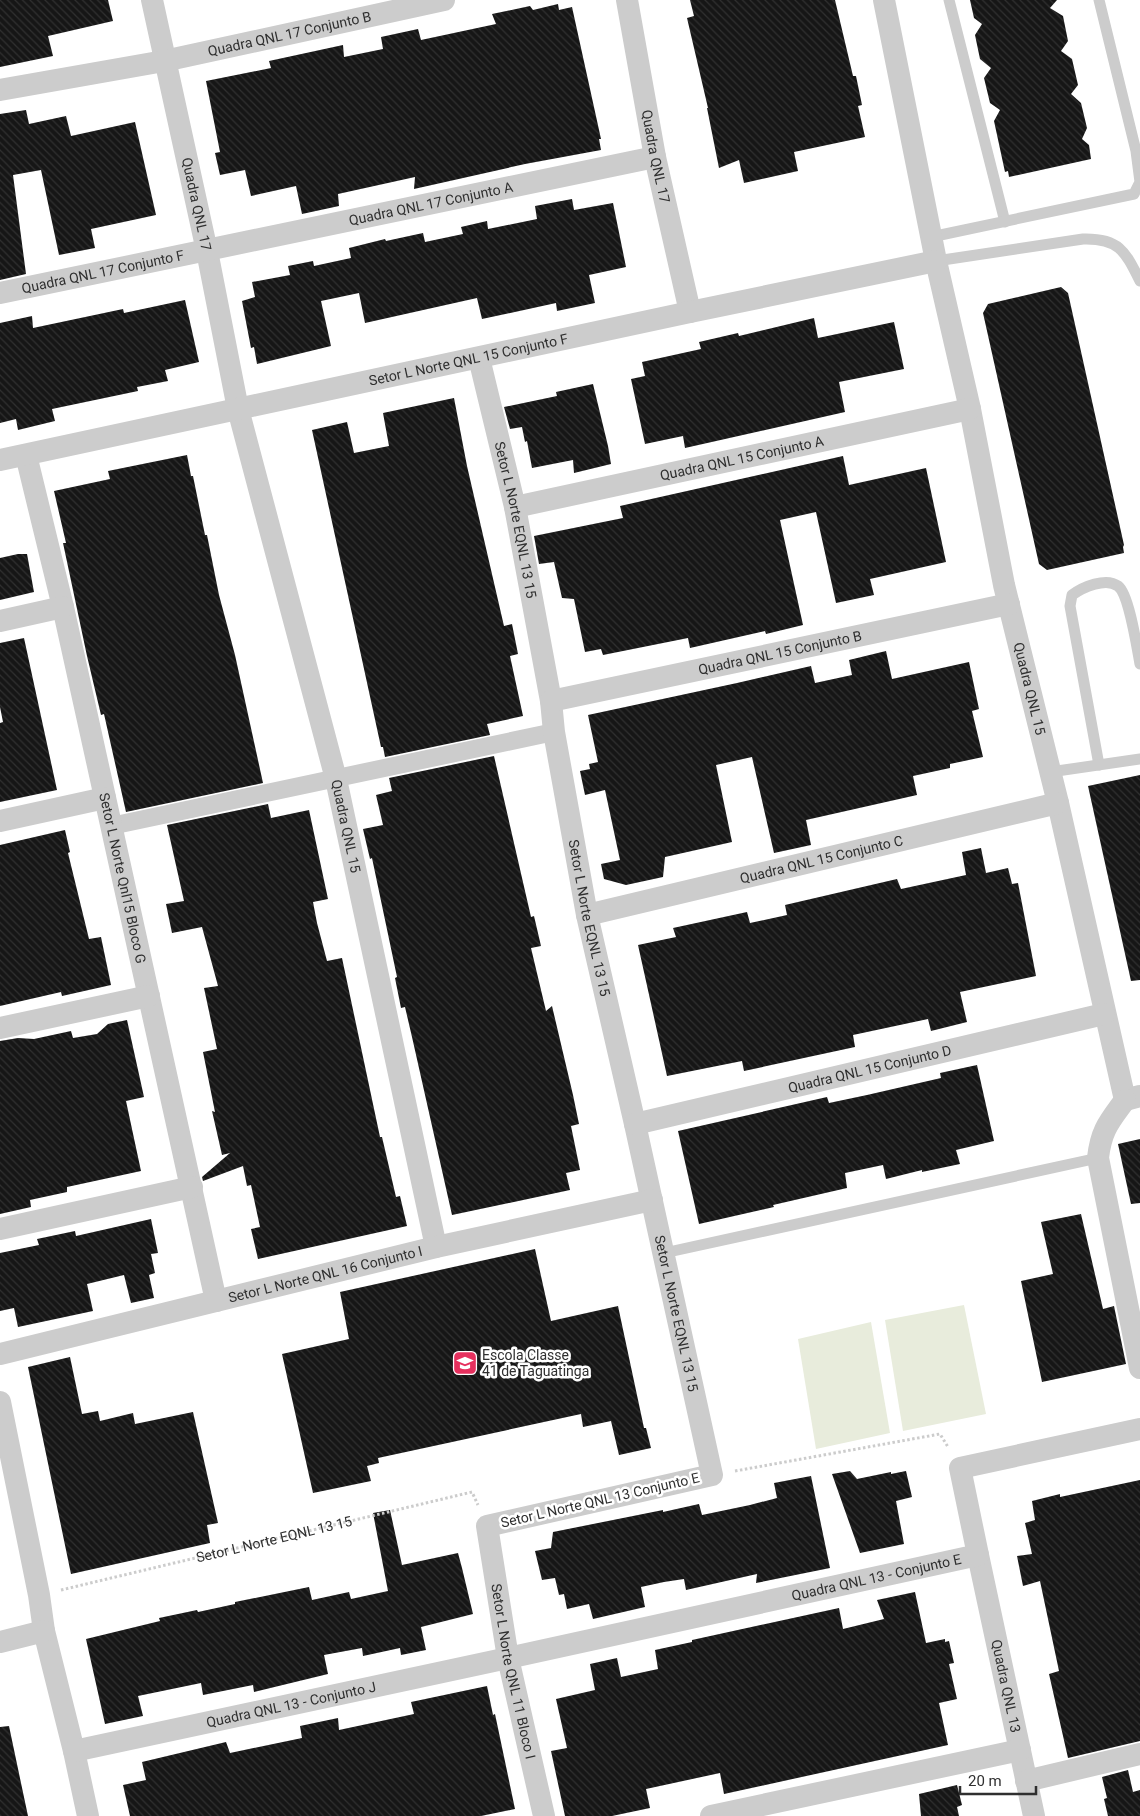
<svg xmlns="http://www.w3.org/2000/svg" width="1140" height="1816" font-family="Roboto,sans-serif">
<defs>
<pattern id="building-back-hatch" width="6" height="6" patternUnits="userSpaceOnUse" patternTransform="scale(1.25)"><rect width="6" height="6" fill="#161616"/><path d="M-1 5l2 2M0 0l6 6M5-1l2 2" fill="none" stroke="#303030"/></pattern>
</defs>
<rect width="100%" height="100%" fill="#fff"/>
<!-- pitch -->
<g fill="#e8ecdc">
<polygon points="964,1305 986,1414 903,1431 885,1320"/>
<polygon points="871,1322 890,1433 816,1449 798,1339"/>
</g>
<!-- building -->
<g fill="url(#building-back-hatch)">
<polygon points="0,0 108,0 113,21 48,36 53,56 0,67"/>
<polygon points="690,0 835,0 853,76 856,76 862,105 858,106 865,137 794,152 798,171 744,183 739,160 719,168 707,108 708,108 687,18 694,16"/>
<polygon points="970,0 1057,0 1050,8 1063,16 1068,41 1061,51 1072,59 1078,85 1071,94 1081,103 1087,128 1082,139 1089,145 1091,159 1009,177 1008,171 1005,172 994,121 1000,110 990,103 984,78 991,68 980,59 975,35 982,24 974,18"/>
<polygon points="558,4 559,10 572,7 601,139 599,139 601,150 525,164 414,189 415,177 338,194 339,206 302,214 296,186 251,196 245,170 220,175 215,153 220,152 206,81 271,68 269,61 343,45 344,57 383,49 381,37 418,29 421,40 496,24 492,14 530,6 533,10"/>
<polygon points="26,110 29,124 66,116 71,136 135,122 156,215 91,229 95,248 59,255 41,170 13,175 26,274 0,280 0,114"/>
<polygon points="572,199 574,210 613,203 626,267 589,275 595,303 557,311 556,303 482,319 477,298 365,323 359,293 321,301 331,346 257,364 254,347 251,348 242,301 255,297 252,282 290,275 288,266 313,261 314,266 351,258 349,248 385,239 386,241 423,233 425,242 463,234 461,227 487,221 488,229 537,219 535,206"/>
<polygon points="1061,287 1068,293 1124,545 1123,547 1124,553 1047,570 1039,564 983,313 988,304"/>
<polygon points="185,300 199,362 165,370 168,381 137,387 138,391 52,409 55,421 18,430 16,419 0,423 0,323 32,316 33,328 123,309 124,313"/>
<polygon points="814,318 818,338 894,322 904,369 839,382 845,412 685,448 683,436 645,444 631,379 645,376 642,362 701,349 699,342 738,333 739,336"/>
<polygon points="593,384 608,446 611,464 574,473 573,460 532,468 527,441 525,442 522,427 510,429 504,407 557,396 556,392"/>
<polygon points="454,398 467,466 504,626 512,624 518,654 510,656 523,716 487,724 490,735 385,757 383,747 381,747 312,430 347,422 354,453 389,446 383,413"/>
<polygon points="187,455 191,476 193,476 205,535 207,535 219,595 235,655 263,783 126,812 104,714 101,715 87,656 63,543 66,543 54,491 110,479 108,471"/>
<polygon points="843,456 849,485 926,468 946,562 870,579 874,595 836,603 816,512 780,520 803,625 766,634 765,631 690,648 688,638 603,655 601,649 585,652 574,599 562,598 554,562 539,564 534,536 623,518 620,506"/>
<polygon points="18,554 27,554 34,592 0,600 0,558"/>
<polygon points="24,638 57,790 0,802 0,723 3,722 0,707 0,643"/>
<polygon points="886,651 892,679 969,662 979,709 972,711 983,757 950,764 950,768 913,776 917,795 806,820 811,845 774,853 752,757 716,765 732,842 665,857 663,877 626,885 604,879 601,864 620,860 605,790 585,795 580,771 590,769 589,764 598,762 588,715 737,683 811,666 815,683 852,675 849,660"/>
<polygon points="494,756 531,917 534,916 541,946 531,948 546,1011 552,1006 573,1095 579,1124 571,1126 580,1170 566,1173 570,1190 452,1215 412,1037 405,1007 401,1008 395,978 397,977 372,858 370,859 363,829 383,825 376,795 392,791 389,778"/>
<polygon points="1140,775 1140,980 1131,981 1088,786"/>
<polygon points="268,804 271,818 309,810 328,899 313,902 317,923 327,961 342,958 380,1137 382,1137 396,1197 400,1196 407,1226 258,1259 251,1229 260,1227 251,1185 247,1186 243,1166 203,1181 202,1177 230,1153 222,1155 212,1111 215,1112 203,1052 217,1049 204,988 218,986 202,927 172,933 166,904 184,901 167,825"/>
<polygon points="65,830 70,852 68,853 89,939 101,937 111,985 62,996 61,992 0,1006 0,845"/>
<polygon points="981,848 986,873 1008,868 1012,884 1018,883 1036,976 960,992 967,1022 931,1031 928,1019 853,1035 855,1047 744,1071 742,1061 667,1076 638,945 676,937 673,928 747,912 750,923 787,915 785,905 897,879 901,889 966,875 962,852"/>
<polygon points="127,1020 144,1097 126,1101 141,1171 67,1187 67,1192 30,1200 31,1207 0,1214 0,1041 18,1038 34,1039 71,1031 73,1038 97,1034 108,1024"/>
<polygon points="977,1065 994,1141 956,1150 960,1164 922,1172 922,1170 886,1179 883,1165 845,1173 847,1188 773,1205 774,1207 699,1224 678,1131 827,1097 829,1103 867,1095 941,1078 940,1073"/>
<polygon points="1140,1139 1140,1203 1131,1204 1118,1144"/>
<polygon points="1081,1214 1103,1309 1114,1306 1126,1364 1042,1382 1021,1281 1053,1274 1041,1222"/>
<polygon points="151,1219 158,1253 151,1254 155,1273 149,1275 154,1298 131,1303 124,1275 87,1284 93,1311 18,1327 14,1308 0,1311 0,1253 39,1245 37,1239 75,1231 76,1236"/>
<polygon points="535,1249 551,1321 618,1306 644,1428 646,1428 651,1448 619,1455 611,1421 583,1427 581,1414 378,1458 379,1463 367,1466 371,1481 313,1493 282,1354 349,1339 340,1292"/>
<polygon points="70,1357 82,1414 98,1411 100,1421 133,1413 135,1424 193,1412 218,1523 207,1525 210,1543 71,1574 28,1367"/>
<polygon points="850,1471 857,1479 891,1472 891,1474 906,1471 912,1497 896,1501 904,1544 860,1553 832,1474"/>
<polygon points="811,1476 830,1568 756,1583 757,1574 686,1590 684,1579 664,1582 641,1587 645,1607 593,1619 589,1604 567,1609 564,1594 559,1595 555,1578 542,1580 535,1551 551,1548 553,1532 663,1510 663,1512 699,1504 702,1515 750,1505 777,1498 774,1483"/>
<polygon points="1140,1480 1140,1741 1068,1758 1049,1674 1059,1671 1040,1581 1023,1586 1017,1556 1032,1554 1025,1523 1035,1520 1032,1501 1060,1494 1060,1497"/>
<polygon points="390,1510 402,1565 458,1553 462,1568 473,1614 421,1627 426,1650 401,1655 400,1648 363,1656 362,1648 324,1655 328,1674 254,1692 253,1685 203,1695 201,1683 138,1696 143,1716 105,1724 86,1639 160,1621 159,1618 197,1610 198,1612 235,1604 235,1602 309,1587 312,1600 349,1592 351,1599 388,1591 373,1513"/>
<polygon points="915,1592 926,1643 945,1639 945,1642 949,1641 954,1663 949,1664 957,1699 939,1703 948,1745 724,1794 720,1773 646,1789 650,1808 612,1816 565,1816 551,1751 567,1748 556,1699 595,1690 590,1664 617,1658 621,1677 658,1669 655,1650 692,1642 692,1640 839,1608 843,1629 884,1619 877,1600"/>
<polygon points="487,1686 493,1715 495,1714 515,1809 481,1816 130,1816 123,1785 146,1780 142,1762 226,1742 230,1753 302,1738 300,1726 338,1718 339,1730 414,1714 411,1702"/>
<polygon points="9,1726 21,1783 28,1816 0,1816 0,1727"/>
<polygon points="1128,1770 1133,1792 1140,1790 1140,1816 1108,1816 1104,1799 1107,1798 1102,1777"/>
<polygon points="957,1785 962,1805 957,1807 959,1816 921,1816 919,1794"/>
</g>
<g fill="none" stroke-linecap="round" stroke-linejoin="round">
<!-- path -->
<g stroke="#ccc" stroke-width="3" stroke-dasharray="2.5 2.5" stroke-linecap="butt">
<polyline points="735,1471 940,1434 948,1447"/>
<path id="s1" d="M61,1590L472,1492L478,1505"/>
</g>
<!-- service -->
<g stroke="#ccc" stroke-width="11">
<polyline points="949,0 1005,222"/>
<polyline points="931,237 1134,194 1140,182 1136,151 1099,0"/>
<path d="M936,261L1083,239C1119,238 1125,251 1140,281"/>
<path d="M1099,765L1070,606L1072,595C1083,587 1106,577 1118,586C1129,594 1137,648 1140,664"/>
<polyline points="1050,772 1140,759"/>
<polyline points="664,1253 1098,1158"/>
</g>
<!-- pedestrian -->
<polyline stroke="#ccc" stroke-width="18" points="111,826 554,732"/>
<!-- minor -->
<g stroke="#ccc" stroke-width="22">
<path id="s2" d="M152,0L207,251L238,409L336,779L436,1247"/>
<path id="s3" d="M627,0L655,157L690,312"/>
<path id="s4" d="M884,0L936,261L970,409L1004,585L1058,803L1125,1100L1140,1096"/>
<path id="s5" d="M0,90L164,61L444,0"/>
<path id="s6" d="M0,293L655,157"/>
<path id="s7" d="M479,358L515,507L551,701L554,732L587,915L635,1124L712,1475L487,1526L508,1658L544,1816"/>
<path id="s8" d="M26,455L63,607L216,1301"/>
<path id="s9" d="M0,460L690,312L936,261"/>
<path id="s10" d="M515,507L970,409"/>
<polyline points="0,621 63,607"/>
<path id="s11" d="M551,701L1009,604"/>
<polyline points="0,821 105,798"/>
<path id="s12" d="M587,915L1058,803"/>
<polyline points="0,1028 149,996"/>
<path d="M1125,1100C1109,1122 1101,1130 1098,1158L1140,1368"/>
<path id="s13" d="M635,1124L1104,1014"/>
<polyline points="0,1229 192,1187"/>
<path id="s14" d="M0,1354L436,1247L652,1200"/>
<polyline points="0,1402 39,1595 44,1631 74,1751 88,1816"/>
<path id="s15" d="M978,1555L1034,1816"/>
<polyline points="0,1642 44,1631"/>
<path id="s16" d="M74,1751L508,1658L978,1555L960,1468L1140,1429"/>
<polyline points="1026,1781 1140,1754"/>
<polyline points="711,1816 1020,1750"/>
</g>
</g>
<!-- icons -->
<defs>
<symbol id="school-square" viewBox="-11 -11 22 22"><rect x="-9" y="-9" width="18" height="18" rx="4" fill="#e6305e" stroke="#fff"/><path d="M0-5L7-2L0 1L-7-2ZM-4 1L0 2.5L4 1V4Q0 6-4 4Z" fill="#fff"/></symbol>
</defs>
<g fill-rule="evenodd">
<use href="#school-square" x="451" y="1349" width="28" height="28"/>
</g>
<g text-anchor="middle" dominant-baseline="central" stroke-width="5" stroke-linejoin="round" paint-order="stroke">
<!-- street labels -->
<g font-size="14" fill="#2f2f2f" stroke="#fff">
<text stroke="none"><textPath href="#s5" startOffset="295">Quadra QNL 17 Conjunto B</textPath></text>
<text stroke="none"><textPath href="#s3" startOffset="159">Quadra QNL 17</textPath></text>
<text stroke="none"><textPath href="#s2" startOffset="209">Quadra QNL 17</textPath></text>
<text stroke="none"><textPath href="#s6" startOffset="440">Quadra QNL 17 Conjunto A</textPath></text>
<text stroke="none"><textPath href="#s6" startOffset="105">Quadra QNL 17 Conjunto F</textPath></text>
<text stroke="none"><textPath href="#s9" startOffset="479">Setor L Norte QNL 15 Conjunto F</textPath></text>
<text stroke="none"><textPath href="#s10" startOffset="232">Quadra QNL 15 Conjunto A</textPath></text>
<text stroke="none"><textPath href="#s7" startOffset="166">Setor L Norte EQNL 13 15</textPath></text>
<text stroke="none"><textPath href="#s11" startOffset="234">Quadra QNL 15 Conjunto B</textPath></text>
<text stroke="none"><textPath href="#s4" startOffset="704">Quadra QNL 15</textPath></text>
<text stroke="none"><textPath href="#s2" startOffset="849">Quadra QNL 15</textPath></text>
<text stroke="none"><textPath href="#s12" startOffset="241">Quadra QNL 15 Conjunto C</textPath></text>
<text stroke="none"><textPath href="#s8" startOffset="434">Setor L Norte Qnl15 Bloco G</textPath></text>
<text stroke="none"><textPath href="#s7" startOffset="571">Setor L Norte EQNL 13 15</textPath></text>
<text stroke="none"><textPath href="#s13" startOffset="241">Quadra QNL 15 Conjunto D</textPath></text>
<text stroke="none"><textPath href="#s14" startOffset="335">Setor L Norte QNL 16 Conjunto I</textPath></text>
<text stroke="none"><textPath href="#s7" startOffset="976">Setor L Norte EQNL 13 15</textPath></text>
<text transform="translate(600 1500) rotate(-13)">Setor L Norte QNL 13 Conjunto E</text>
<text stroke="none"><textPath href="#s1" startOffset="219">Setor L Norte EQNL 13 15</textPath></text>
<text stroke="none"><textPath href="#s16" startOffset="821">Quadra QNL 13 - Conjunto E</textPath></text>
<text stroke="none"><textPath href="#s7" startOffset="1520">Setor L Norte QNL 11 Bloco I</textPath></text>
<text stroke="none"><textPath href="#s15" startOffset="134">Quadra QNL 13</textPath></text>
<text stroke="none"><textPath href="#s16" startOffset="222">Quadra QNL 13 - Conjunto J</textPath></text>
</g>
<!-- poi labels -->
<g font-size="14" fill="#2f2f2f" stroke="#fff" text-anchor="start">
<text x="482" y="1355">Escola Classe<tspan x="482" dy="16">41 de Taguatinga</tspan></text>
</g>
</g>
<!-- scale -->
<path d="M960 1786v8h76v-8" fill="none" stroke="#2f2f2f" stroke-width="2.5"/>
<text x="968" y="1786" font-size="15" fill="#2f2f2f" stroke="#ffffff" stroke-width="4" paint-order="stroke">20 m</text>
</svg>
